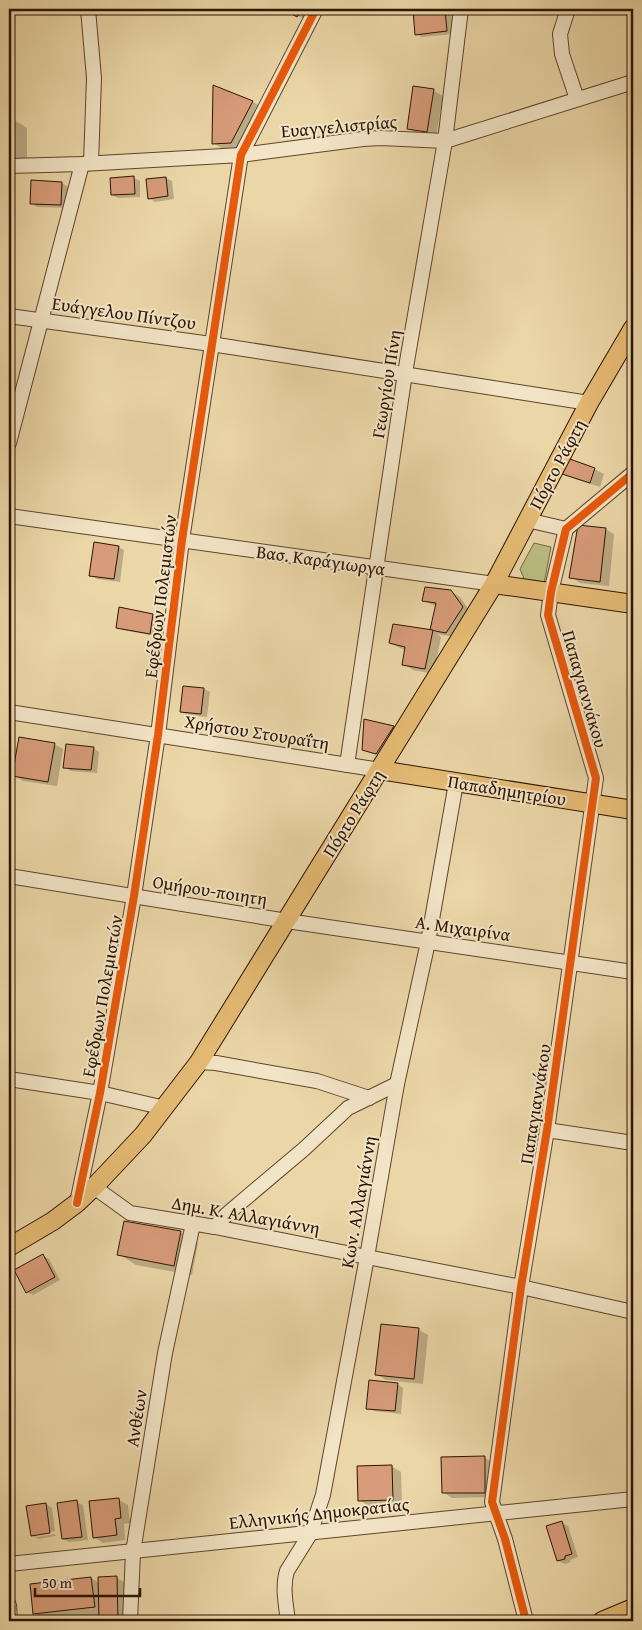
<svg xmlns="http://www.w3.org/2000/svg" width="642" height="1630" font-family="'Gentium Book Plus',serif">
<rect width="100%" height="100%" fill="#ebd6a7"/>
<filter id="stains"><feTurbulence type="fractalNoise" baseFrequency=".004" numOctaves="4"/><feColorMatrix values="0 0 0 0 .2 0 0 0 0 .09 0 0 0 0 .02 0 0 0 .5 -.17"/></filter>
<radialGradient id="worn" r=".72"><stop offset=".6" stop-color="#630" stop-opacity="0"/><stop offset="1" stop-color="#630" stop-opacity=".3"/></radialGradient>
<!-- green -->
<polygon fill="#bcbd84" stroke="#746944" points="534,543 551,547 544,584 525,581 520,569"/>
<!-- shadow -->
<g fill="#0003">
<polygon points="285,9 309,9 304,19"/>
<polygon points="436,9 446,9 451,11 453,34 422,37 416,34 414,11"/>
<polygon points="215,87 253,102 270,112 249,153 231,154 213,143"/>
<polygon points="434,91 443,96 436,136 417,134 408,128"/>
<polygon points="9,117 27,128 27,161 9,160"/>
<polygon points="134,178 140,181 140,197 118,198 112,195"/>
<polygon points="166,178 172,181 174,199 155,202 149,198"/>
<polygon points="62,183 68,187 67,208 37,207 31,203"/>
<polygon points="594,469 604,474 600,487 572,478 563,473"/>
<polygon points="605,529 614,534 609,586 580,583 571,577"/>
<polygon points="118,547 124,550 120,582 97,579 91,575"/>
<polygon points="451,591 460,597 471,613 455,637 437,634 441,637 434,674 413,670 404,664 406,650 400,648 390,643 394,626 437,632 432,629 436,606 423,601"/>
<polygon points="120,609 153,615 159,618 156,636 123,630 117,627"/>
<polygon points="204,689 210,692 207,717 187,715 181,712"/>
<polygon points="365,721 394,727 399,730 382,756 370,753 364,750"/>
<polygon points="54,744 63,749 57,786 23,781 14,775"/>
<polygon points="93,748 99,752 97,773 71,771 65,767"/>
<polygon points="180,1232 198,1243 192,1275 136,1265 119,1254"/>
<polygon points="43,1256 49,1259 60,1280 33,1295 27,1292"/>
<polygon points="9,1295 16,1307 9,1311"/>
<polygon points="382,1326 419,1330 428,1335 423,1384 386,1380 376,1374"/>
<polygon points="397,1384 403,1388 401,1414 374,1411 368,1408"/>
<polygon points="485,1458 494,1463 494,1497 452,1498 443,1492"/>
<polygon points="391,1466 401,1472 402,1504 369,1506 359,1500"/>
<polygon points="119,1500 128,1505 130,1523 124,1524 125,1540 103,1543 94,1537"/>
<polygon points="77,1502 83,1505 88,1540 69,1542 63,1539"/>
<polygon points="46,1504 52,1508 55,1531 36,1534 36,1537 55,1534 56,1536 38,1539 32,1535"/>
<polygon points="562,1523 568,1526 578,1557 570,1560 571,1562 565,1564 558,1561"/>
<polygon points="91,1578 99,1583 99,1578 117,1578 135,1588 136,1621 101,1621 100,1618 69,1621 48,1621 34,1613 31,1585"/>
</g>
<!-- building -->
<g fill="#d89c7a" stroke="#2c1503">
<polygon points="283,9 302,9 297,17"/>
<polygon points="424,9 445,9 447,31 415,35 413,10"/>
<polygon points="213,85 253,101 231,143 212,144"/>
<polygon points="413,86 434,89 427,132 407,129"/>
<polygon points="134,176 135,194 111,195 110,178"/>
<polygon points="166,177 168,196 148,199 146,179"/>
<polygon points="31,180 62,182 61,205 30,204"/>
<polygon points="567,458 595,468 590,483 562,474"/>
<polygon points="578,525 606,528 600,582 569,578"/>
<polygon points="94,542 119,546 114,579 89,576"/>
<polygon points="425,587 451,590 463,607 446,633 430,630 436,603 422,601"/>
<polygon points="119,607 153,614 150,634 116,628"/>
<polygon points="393,624 433,630 425,669 402,665 405,647 389,643"/>
<polygon points="183,686 204,688 201,714 180,712"/>
<polygon points="364,719 394,726 376,754 362,750"/>
<polygon points="19,737 55,743 48,782 12,776"/>
<polygon points="66,744 94,747 91,770 63,768"/>
<polygon points="124,1221 181,1231 174,1266 117,1255"/>
<polygon points="43,1254 55,1277 26,1293 14,1270"/>
<polygon points="381,1324 419,1328 414,1379 375,1375"/>
<polygon points="369,1380 398,1383 395,1411 366,1409"/>
<polygon points="485,1456 485,1493 442,1493 441,1457"/>
<polygon points="392,1465 393,1500 358,1501 357,1466"/>
<polygon points="119,1498 121,1518 115,1519 117,1535 93,1538 89,1501"/>
<polygon points="77,1500 82,1537 62,1539 57,1503"/>
<polygon points="46,1503 50,1533 31,1536 26,1506"/>
<polygon points="562,1521 572,1554 565,1556 565,1559 557,1561 546,1526"/>
<polygon points="117,1576 118,1621 99,1621 98,1577"/>
<polygon points="91,1577 95,1607 33,1614 30,1584"/>
<polygon points="147,1617 175,1618 175,1621 146,1621"/>
</g>
<g fill="none" stroke-linecap="round" stroke-linejoin="round">
<defs>
<g id="minor">
<polyline points="88,9 94,78 91,163"/>
<polyline points="568,9 560,34 562,54 577,99"/>
<polyline points="9,166 82,164 241,155 363,139 381,138 445,141 633,82"/>
<polyline points="9,316 211,344 589,403"/>
<polyline points="9,443 82,164"/>
<polyline points="9,516 494,584"/>
<polyline points="527,520 566,529"/>
<polyline points="9,712 380,770"/>
<polyline points="347,765 405,373 445,141 461,9"/>
<polyline points="9,876 287,921 633,972"/>
<polyline points="199,1062 216,1063 317,1081 369,1098"/>
<polyline points="9,1079 100,1093 165,1108"/>
<polyline points="547,1130 633,1143"/>
<polyline points="94,1187 130,1213 215,1227 367,1257 521,1287 633,1312"/>
<polyline points="77,1203 100,1093 134,896 158,735 182,540 241,155 316,9"/>
<polyline points="215,1227 227,1214 304,1149 348,1108 397,1084"/>
<polyline points="9,1564 633,1499"/>
<polyline points="9,1605 10,1621"/>
<polyline points="130,1621 133,1552 165,1353 193,1224"/>
<path d="M288,1621C286,1605 282,1587 287,1571L310,1534L323,1495L367,1257L397,1084L428,942L456,783"/>
<polyline points="526,1621 505,1539 492,1502 521,1287 547,1130 596,778 548,615 551,592 566,529 633,473"/>
</g>
<g id="major">
<polyline points="494,584 633,604"/>
<polyline points="380,770 633,810"/>
<polyline points="9,1247 53,1221 77,1203 94,1187 143,1135 199,1062 494,584 589,403 633,328"/>
<polyline points="602,1621 633,1608"/>
</g>
</defs>
<!-- minor casing -->
<use href="#minor" stroke="#5c452c" stroke-width="16"/>
<!-- major casing -->
<use href="#major" stroke="#2c1503" stroke-width="20"/>
<!-- minor -->
<use href="#minor" stroke="#f2e4c6" stroke-width="14"/>
<!-- major -->
<use href="#major" stroke="#e6bb74" stroke-width="18"/>
<defs>
<g id="cycleway">
<polyline points="77,1203 100,1093 134,896 158,735 182,540 241,155 316,9"/>
<polyline points="526,1621 505,1539 492,1502 521,1287 547,1130 596,778 548,615 551,592 566,529 633,473"/>
</g>
</defs>
<!-- cycleway casing -->
<use href="#cycleway" stroke="#f2e4c6" stroke-width="11"/>
<!-- cycleway -->
<use href="#cycleway" stroke="#e8590c" stroke-width="8"/>
</g>
<g text-anchor="middle" dominant-baseline="central" stroke-width="4" stroke-linejoin="round" paint-order="stroke">
<!-- street labels -->
<g font-size="18" fill="#2c1503" stroke="#f2e4c6">
<text transform="translate(339 126) rotate(-5)">Ευαγγελιστρίας</text>
<text transform="translate(124 313) rotate(8)">Ευάγγελου Πίντζου</text>
<text transform="translate(386 384) rotate(-81)">Γεωργίου Πίνη</text>
<text transform="translate(557 464) rotate(-62)">Πόρτο Ράφτη</text>
<text transform="translate(321 560) rotate(8)">Βασ. Καράγιωργα</text>
<text transform="translate(160 596) rotate(-83)">Εφέδρων Πολεμιστών</text>
<text transform="translate(585 689) rotate(74)">Παπαγιαννάκου</text>
<text transform="translate(257 732) rotate(9)">Χρήστου Στουραΐτη</text>
<text transform="translate(507 790) rotate(9)">Παπαδημητρίου</text>
<text transform="translate(353 813) rotate(-58)">Πόρτο Ράφτη</text>
<text transform="translate(210 890) rotate(9)">Ομήρου-ποιητη</text>
<text transform="translate(463 928) rotate(8)">Α. Μιχαιρίνα</text>
<text transform="translate(102 996) rotate(-80)">Εφέδρων Πολεμιστών</text>
<text transform="translate(535 1104) rotate(-81)">Παπαγιαννάκου</text>
<text transform="translate(358 1202) rotate(-80)">Κων. Αλλαγιάννη</text>
<text transform="translate(246 1215) rotate(10)">Δημ. Κ. Αλλαγιάννη</text>
<text transform="translate(136 1418) rotate(-81)">Ανθέων</text>
<text transform="translate(319 1513) rotate(-6)">Ελληνικής Δημοκρατίας</text>
</g>
</g>
<!-- margin -->
<rect width="642" height="1630" fill="none" stroke="#ebd6a7" stroke-width="30"/>
<rect x="10" y="10" width="622" height="1610" fill="none" stroke="#2c1503" stroke-width="2.5"/>
<rect x="15" y="15" width="612" height="1600" fill="none" stroke="#2c1503"/>
<!-- scale -->
<path d="M35 1588v8h105v-8" fill="none" stroke="#2c1503" stroke-width="2.5"/>
<text x="42" y="1588" font-size="15" fill="#2c1503" stroke="#f2e4c6" stroke-width="4" paint-order="stroke">50 m</text>
<rect width="100%" height="100%" filter="url(#stains)"/>
<rect width="100%" height="100%" fill="url(#worn)"/>
</svg>
